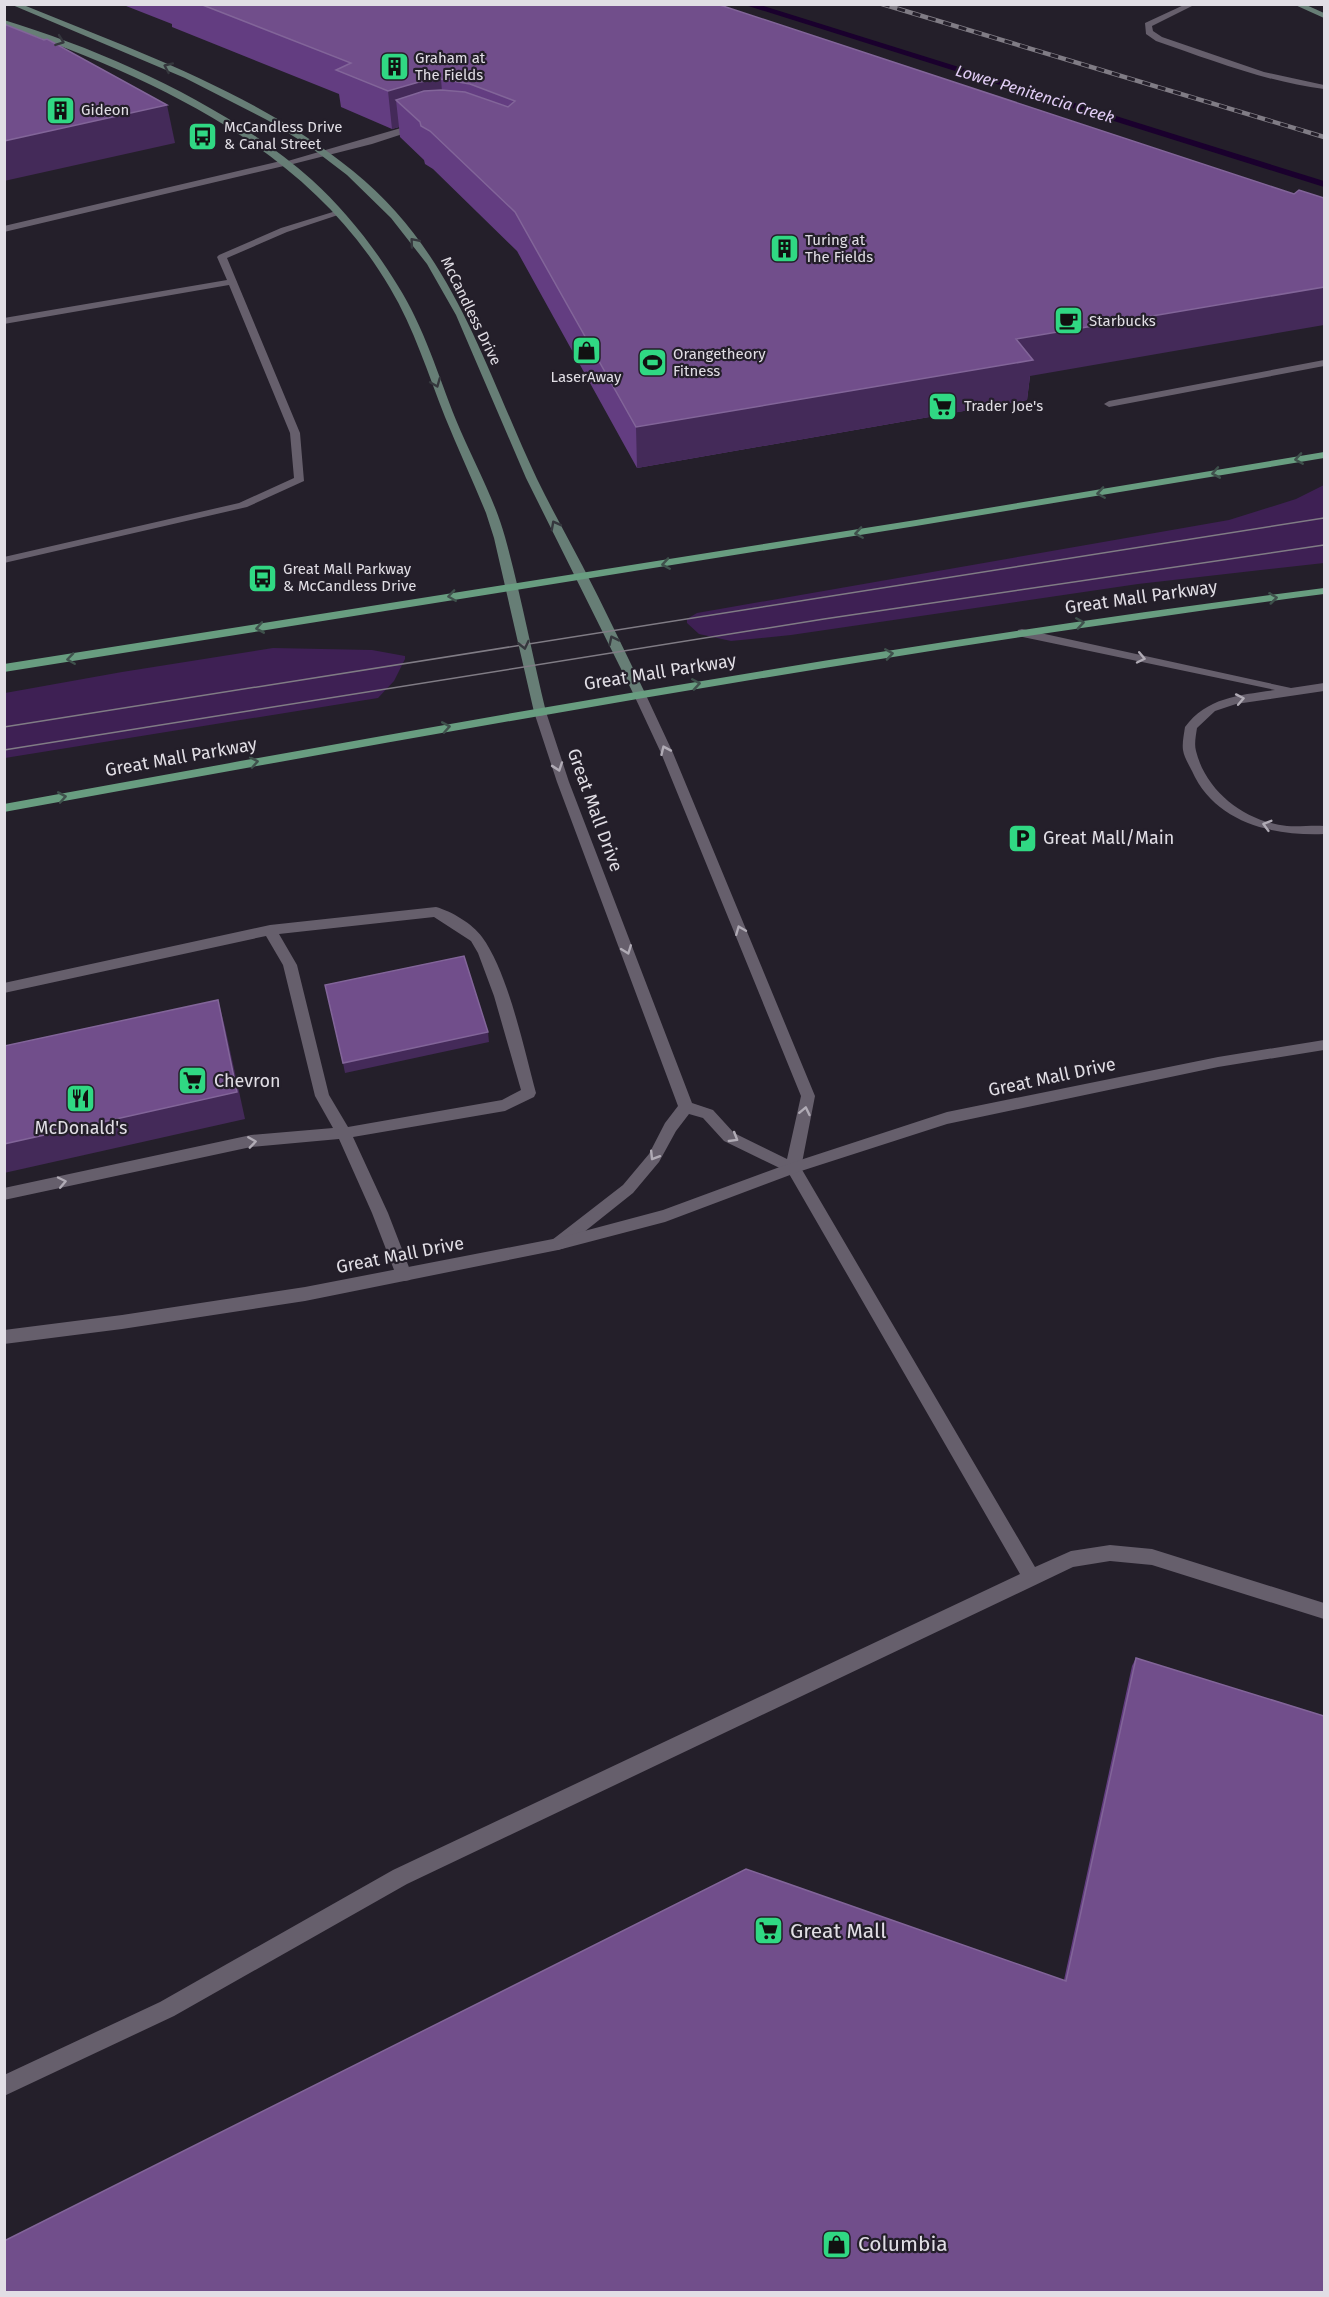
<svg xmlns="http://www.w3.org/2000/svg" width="1329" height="2297" font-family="'Fira Sans',sans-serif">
<rect width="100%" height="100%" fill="#241f2a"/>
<!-- green -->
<g fill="#3e2054">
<polygon points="1324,485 1324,563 1138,584 791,635 731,641 699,634 687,623 687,619 697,613 1229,520 1296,499"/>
<polygon points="273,648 372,650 405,656 405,659 394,681 378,698 5,758 5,693 122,672"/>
</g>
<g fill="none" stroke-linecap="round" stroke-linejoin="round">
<!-- stream -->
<polygon fill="#1a002d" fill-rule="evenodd" points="742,4 757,4 1324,181 1324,187"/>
<!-- lane -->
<g fill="#665f6c" fill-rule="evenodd">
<path d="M1186,4H1196L1152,26L1153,31L1162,37L1264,72L1324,85V89C1267,82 1211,60 1156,41L1146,34L1145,23Z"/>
<polygon points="418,123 421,124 421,128 372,144 285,166 281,163"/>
<polygon points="336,211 344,213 287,232 227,258 300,433 304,481 247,507 4,563 4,557 239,503 294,478 290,433 229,285 4,324 4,318 227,280 217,257 219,255 281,228"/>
<polygon points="1324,360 1324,366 1109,407 1104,404 1109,401"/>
<path d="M1022,629L1291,688L1324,683V691L1236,704L1215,711L1197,728C1196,735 1194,744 1196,751C1206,792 1246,822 1287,826C1300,827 1312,825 1324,826V834C1273,836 1215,823 1192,771C1189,765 1184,757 1183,750C1182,743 1184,734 1185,727C1207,697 1240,695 1275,690L1018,636V630Z"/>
<polygon points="639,689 645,693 673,753 815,1096 801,1168 1035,1567 1071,1551 1110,1545 1152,1549 1324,1603 1324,1619 1152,1565 1110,1561 1073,1567 407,1884 174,2016 4,2096 4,2075 160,2002 393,1870 1020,1574 788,1172 724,1141 703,1118 689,1114 676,1131 659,1162 633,1193 564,1248 558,1250 552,1248 550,1244 552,1240 623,1185 649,1154 665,1123 678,1106 557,782 534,712 536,709 540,708 546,712 569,782 692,1103 713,1110 734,1133 787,1159 801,1096 661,753 633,693"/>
<path d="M436,907C451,911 473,924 482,937C508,972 524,1049 536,1093L534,1097L505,1111L353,1137L388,1213L412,1275L410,1280L404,1281L398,1280L396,1275L372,1213L339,1139L251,1147L4,1200V1188L251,1135L333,1128L315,1096L283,965L266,936L4,993V983L270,925ZM434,917L471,941L478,953L494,996L521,1090L502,1100L348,1127L329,1095L297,965L279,934Z"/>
</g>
<!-- street -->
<g fill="#665f6c" fill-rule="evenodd">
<polygon points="285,160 288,161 288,165 4,232 4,226"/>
<polygon points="1324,1040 1324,1050 1218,1067 947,1124 798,1172 665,1222 558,1250 305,1301 122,1329 4,1344 4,1330 122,1315 305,1287 558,1238 663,1210 788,1164 947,1112 1218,1057"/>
</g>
<!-- secondary -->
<g fill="#677e76" fill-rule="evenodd">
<path d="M10,4H21C136,51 255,92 353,171C454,252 484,367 537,479C551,508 567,536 582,565C604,607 624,650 645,693L643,696L639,697L633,693L526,478L456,315L427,264L391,218L347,175L309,146L269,121L185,78Z"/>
<polygon points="1293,4 1304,4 1324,13 1324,18"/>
<path d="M4,20C109,52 230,107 312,180C345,210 375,248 398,286C424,327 438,375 456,420C472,459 494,497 505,537C521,595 532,654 546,712L544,715L540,716L534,712L494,538L486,513C473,481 458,449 445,417C428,374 414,328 390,288C307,146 152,78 4,25Z"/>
</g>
<!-- primary -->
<g fill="#689d80" fill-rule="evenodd">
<polygon points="1324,452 1324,458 916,526 4,672 4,664 916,520"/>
<path d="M1324,588V594C882,652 443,732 4,812V804C443,724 882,645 1324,588Z"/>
</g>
<!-- tram -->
<g stroke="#807c85" stroke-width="1.5">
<polyline points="4,727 1324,518"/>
<polyline points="4,750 824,619 1324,545"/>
</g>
<defs>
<polyline id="rail" points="882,4 1324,137"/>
</defs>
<!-- rail casing -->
<use href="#rail" stroke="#807c85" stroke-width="4.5"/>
<!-- rail -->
<use href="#rail" stroke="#241f2a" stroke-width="3" stroke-dasharray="8" stroke-linecap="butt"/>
</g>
<!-- wall -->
<g fill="#633d81">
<polygon points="121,4 717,4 1030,376 1027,400 637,468 517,251 433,169 425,164 424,160 400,137 399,127 392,129 341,107 339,94 172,27 172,24"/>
<polygon points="1136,1658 1324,2292 1064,1980 1132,1666"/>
</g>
<!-- shaded-wall -->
<g fill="#442a59">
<polygon points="441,79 444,117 396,100 399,127 392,129 388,91 419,82"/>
<polygon points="167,105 175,143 4,181 4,141"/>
<polygon points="1324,287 1324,325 1030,376 1027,400 637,468 636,427 1016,339"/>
<polygon points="218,1000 225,1027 245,1119 4,1173 4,1144"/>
<polygon points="488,1032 489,1042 345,1073 343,1063"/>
</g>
<!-- building -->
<g fill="#714e8b" stroke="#826599" stroke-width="1.5">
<polygon points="200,4 717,4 1294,194 1299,190 1324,198 1324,287 1016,339 1033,360 636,427 515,212 430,131 421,126 420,122 396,100 424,91 441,90 465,92 508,107 515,101 470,84 441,79 419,82 388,91 336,70 351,63"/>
<polygon points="4,24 44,40 47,39 167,105 4,141"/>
<polygon points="464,956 488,1032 343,1063 325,985"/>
<polygon points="218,1000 237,1092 4,1144 4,1046"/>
<polygon points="1136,1658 1324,1716 1324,2292 4,2292 4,2241 746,1869 1066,1981"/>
</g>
<!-- one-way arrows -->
<defs><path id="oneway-chevron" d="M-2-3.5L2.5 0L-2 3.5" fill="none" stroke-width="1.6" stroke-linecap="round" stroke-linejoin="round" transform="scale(1.5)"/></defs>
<g stroke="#35373d">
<use href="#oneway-chevron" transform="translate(60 41) rotate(20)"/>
<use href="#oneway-chevron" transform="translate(168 67) rotate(-156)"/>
<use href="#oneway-chevron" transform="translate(414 242) rotate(-130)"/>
<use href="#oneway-chevron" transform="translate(436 383) rotate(68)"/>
<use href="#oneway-chevron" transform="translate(555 525) rotate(-118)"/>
<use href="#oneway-chevron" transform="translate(613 640) rotate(-116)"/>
<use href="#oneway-chevron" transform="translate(524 645) rotate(77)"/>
</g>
<g stroke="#3f514c">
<use href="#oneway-chevron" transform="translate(1299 459) rotate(171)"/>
<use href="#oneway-chevron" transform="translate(1216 473) rotate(170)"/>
<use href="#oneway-chevron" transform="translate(1101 493) rotate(171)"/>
<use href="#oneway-chevron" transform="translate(859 533) rotate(171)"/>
<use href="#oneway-chevron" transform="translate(666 564) rotate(171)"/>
<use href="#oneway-chevron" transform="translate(452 596) rotate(172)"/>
<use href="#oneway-chevron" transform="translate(1273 598) rotate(-7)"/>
<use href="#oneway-chevron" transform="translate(1080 623) rotate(-9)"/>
<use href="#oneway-chevron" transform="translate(260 628) rotate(170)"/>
<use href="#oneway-chevron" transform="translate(889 654) rotate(-9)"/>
<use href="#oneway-chevron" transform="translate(71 659) rotate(172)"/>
<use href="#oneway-chevron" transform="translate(696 684) rotate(-9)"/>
<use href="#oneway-chevron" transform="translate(446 727) rotate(-10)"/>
<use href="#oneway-chevron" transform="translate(254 762) rotate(-10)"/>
<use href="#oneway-chevron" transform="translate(62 797) rotate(-10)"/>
</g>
<g stroke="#b0abb5">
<use href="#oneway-chevron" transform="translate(1141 658) rotate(12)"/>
<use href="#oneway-chevron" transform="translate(1240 699) rotate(-11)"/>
<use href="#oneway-chevron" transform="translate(665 750) rotate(-114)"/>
<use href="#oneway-chevron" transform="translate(558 767) rotate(71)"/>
<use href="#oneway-chevron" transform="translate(1267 825) rotate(-164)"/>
<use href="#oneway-chevron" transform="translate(740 930) rotate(-112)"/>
<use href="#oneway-chevron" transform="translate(627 950) rotate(69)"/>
<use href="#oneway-chevron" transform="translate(805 1111) rotate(-78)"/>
<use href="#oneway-chevron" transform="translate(734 1138) rotate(31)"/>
<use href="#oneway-chevron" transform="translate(252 1142) rotate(-8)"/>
<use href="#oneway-chevron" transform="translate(654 1156) rotate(122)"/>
<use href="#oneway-chevron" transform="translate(62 1182) rotate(-12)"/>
</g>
<!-- icons -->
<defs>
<symbol id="building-square" viewBox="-11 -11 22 22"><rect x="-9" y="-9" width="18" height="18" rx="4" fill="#30d883" stroke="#241f2a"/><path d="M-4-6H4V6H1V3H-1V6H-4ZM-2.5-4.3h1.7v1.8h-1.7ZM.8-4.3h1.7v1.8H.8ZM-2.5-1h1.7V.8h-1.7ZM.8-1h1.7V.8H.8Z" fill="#111"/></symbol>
<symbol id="bus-square" viewBox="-11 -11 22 22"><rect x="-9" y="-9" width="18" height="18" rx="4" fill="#30d883" stroke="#241f2a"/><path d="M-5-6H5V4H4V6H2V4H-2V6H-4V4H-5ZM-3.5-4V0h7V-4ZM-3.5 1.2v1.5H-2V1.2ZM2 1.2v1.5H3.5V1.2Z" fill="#111"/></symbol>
<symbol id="cafe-square" viewBox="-11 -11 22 22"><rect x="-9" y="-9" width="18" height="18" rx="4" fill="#30d883" stroke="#241f2a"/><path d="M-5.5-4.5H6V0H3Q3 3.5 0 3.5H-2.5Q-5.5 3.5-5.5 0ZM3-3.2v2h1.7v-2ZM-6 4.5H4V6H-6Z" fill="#111"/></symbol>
<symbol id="shop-square" viewBox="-11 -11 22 22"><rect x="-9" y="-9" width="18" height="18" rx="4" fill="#30d883" stroke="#241f2a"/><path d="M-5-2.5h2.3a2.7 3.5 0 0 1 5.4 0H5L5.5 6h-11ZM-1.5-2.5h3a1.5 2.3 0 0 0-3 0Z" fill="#111"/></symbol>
<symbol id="stadium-square" viewBox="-11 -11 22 22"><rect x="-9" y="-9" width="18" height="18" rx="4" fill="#30d883" stroke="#241f2a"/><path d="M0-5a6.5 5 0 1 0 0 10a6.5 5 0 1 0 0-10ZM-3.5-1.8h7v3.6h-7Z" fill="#111"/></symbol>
<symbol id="supermarket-square" viewBox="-11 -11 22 22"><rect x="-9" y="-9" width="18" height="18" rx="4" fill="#30d883" stroke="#241f2a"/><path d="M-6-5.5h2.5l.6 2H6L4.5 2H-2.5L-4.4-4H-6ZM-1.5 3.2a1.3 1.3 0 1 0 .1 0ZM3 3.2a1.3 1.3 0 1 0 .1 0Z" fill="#111"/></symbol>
<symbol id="parking-square" viewBox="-11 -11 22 22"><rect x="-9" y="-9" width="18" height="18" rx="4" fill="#30d883" stroke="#241f2a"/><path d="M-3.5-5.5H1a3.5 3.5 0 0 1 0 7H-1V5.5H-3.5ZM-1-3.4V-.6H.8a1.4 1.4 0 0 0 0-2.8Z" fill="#111"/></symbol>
<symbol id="restaurant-square" viewBox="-11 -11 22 22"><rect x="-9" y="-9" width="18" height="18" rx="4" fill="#30d883" stroke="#241f2a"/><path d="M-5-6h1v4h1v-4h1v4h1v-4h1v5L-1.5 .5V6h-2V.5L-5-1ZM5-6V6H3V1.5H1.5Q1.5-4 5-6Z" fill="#111"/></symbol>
</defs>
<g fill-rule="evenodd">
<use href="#building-square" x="378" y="50" width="33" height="33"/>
<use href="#building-square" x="44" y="94" width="33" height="33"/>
<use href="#bus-square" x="186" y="120" width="33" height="33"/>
<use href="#building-square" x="768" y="232" width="33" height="33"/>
<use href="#cafe-square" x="1052" y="304" width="33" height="33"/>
<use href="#shop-square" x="570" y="334" width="33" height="33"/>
<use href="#stadium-square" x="636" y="346" width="33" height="33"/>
<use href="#supermarket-square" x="926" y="390" width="33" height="33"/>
<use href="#bus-square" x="246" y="562" width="33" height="33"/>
<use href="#parking-square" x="1006" y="822" width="33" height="33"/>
<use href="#supermarket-square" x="176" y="1064" width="33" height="33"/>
<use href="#restaurant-square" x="64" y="1082" width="33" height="33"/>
<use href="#supermarket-square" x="752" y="1914" width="33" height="33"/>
<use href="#shop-square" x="820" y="2228" width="33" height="33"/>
</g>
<g text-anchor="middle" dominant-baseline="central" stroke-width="4.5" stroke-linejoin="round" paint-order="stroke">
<!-- far-poi labels -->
<g font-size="15" fill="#e1dee5" stroke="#241f2a" text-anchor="start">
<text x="415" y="58">Graham at<tspan x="415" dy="17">The Fields</tspan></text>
<text x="81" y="110">Gideon</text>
<text x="224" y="127">McCandless Drive<tspan x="224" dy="17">&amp; Canal Street</tspan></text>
<text x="805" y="240">Turing at<tspan x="805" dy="17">The Fields</tspan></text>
<text x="1089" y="321">Starbucks</text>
<text x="673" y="354">Orangetheory<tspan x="673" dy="17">Fitness</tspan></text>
<text x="586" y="377" text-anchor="middle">LaserAway</text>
<text x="964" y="406">Trader Joe's</text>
<text x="283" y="569">Great Mall Parkway<tspan x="283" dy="17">&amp; McCandless Drive</tspan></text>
</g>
<!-- far-street labels -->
<g font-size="15" fill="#e1dee5" stroke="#241f2a">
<text transform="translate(471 311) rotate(64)">McCandless Drive</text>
</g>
<!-- far-water labels -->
<g font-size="16" font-style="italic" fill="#e3cef7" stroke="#241f2a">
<text transform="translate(1035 94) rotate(17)">Lower Penitencia Creek</text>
</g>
<!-- street labels -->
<g font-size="18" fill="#e1dee5" stroke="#241f2a">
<text transform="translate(1141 597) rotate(-8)">Great Mall Parkway</text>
<text transform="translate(660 672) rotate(-9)">Great Mall Parkway</text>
<text transform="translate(181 757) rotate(-10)">Great Mall Parkway</text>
<text transform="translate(595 810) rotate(70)">Great Mall Drive</text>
<text transform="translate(1052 1077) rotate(-12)">Great Mall Drive</text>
<text transform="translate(400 1255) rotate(-11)">Great Mall Drive</text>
</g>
<!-- poi labels -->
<g font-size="18" fill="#e1dee5" stroke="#241f2a" text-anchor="start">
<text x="1043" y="838">Great Mall/Main</text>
<text x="214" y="1081">Chevron</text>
<text x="81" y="1128" text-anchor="middle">McDonald's</text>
</g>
<!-- near-poi labels -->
<g font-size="21" fill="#e1dee5" stroke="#241f2a" text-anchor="start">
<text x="790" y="1931">Great Mall</text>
<text x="858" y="2244">Columbia</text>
</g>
</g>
<!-- border -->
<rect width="1329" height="2297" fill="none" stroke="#e1dee5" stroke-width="12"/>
</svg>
